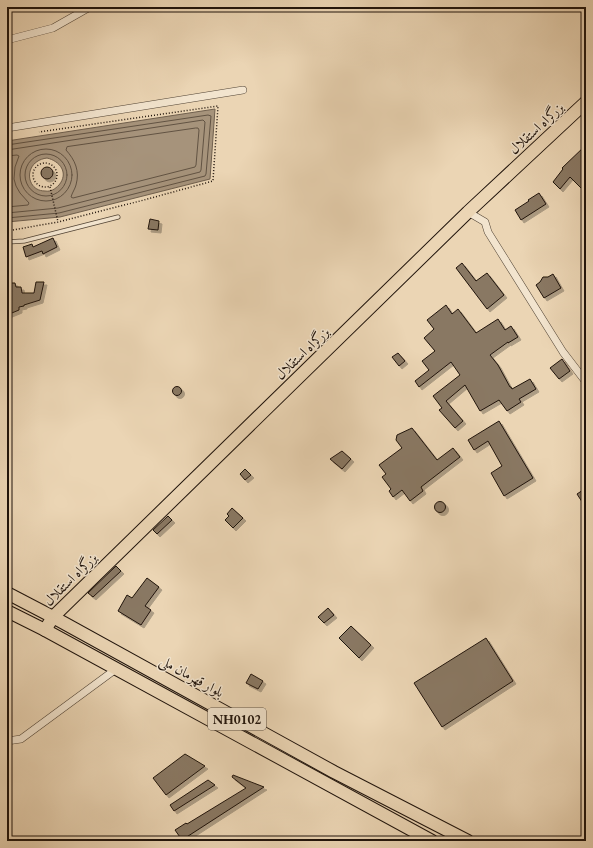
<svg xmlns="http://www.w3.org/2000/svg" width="593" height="848" font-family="'EB Garamond',Amiri,serif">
<defs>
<filter id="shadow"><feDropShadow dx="3" dy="3" stdDeviation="0" flood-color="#0004"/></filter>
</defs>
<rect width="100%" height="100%" fill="#ebd5b4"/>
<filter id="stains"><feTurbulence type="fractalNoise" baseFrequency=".005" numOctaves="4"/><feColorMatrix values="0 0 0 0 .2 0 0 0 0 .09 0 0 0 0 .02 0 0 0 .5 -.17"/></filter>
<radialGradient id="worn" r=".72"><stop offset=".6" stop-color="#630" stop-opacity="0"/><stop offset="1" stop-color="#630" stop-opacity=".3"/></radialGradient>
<!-- water -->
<path fill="#a6937b" stroke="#70604e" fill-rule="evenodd" d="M215,109L210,179L60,217L7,222V141ZM47,158C60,161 69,173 59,185C55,189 51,192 45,191C25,191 23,161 47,158Z"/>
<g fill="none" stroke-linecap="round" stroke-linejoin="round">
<!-- shore -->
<g stroke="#625343" stroke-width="1">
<path d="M196,128H198L199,130L196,165L195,167L73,198L71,197C72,193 75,189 76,185C80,171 75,160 66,150L67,147Z"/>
<polyline points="7,145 208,115 211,116 206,174 205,176 59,213 7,218"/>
<circle cx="46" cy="175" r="26"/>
<polyline points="7,150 203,120 205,122 201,170 200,172 58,208 7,213"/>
<circle cx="46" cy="175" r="21"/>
<polyline points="7,156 17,155 19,156 15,167 14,179 16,186 20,193 29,203 28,205 7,207"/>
</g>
</g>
<!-- building -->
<g fill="#897863" stroke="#1f130b" filter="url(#shadow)">
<polygon points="586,145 586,193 570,177 560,189 553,182 563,169 562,168"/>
<circle cx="47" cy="173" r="6"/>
<polygon points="539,193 546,204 521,220 515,210 529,201 528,200"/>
<polygon points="150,219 159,221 158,230 148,229"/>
<polygon points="53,238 57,247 43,254 42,251 26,257 23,247 32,244 33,247"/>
<polygon points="462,263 476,281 487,273 504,295 487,309 456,268"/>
<polygon points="553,274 561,288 544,298 536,285 540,282 543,277 548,277"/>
<polygon points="36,282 44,282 40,300 24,305 24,306 19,307 19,310 7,315 7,283 15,283 16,287 21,287 22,293 34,293"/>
<polygon points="446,305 452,314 458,309 476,333 498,319 505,330 511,326 518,337 508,343 508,342 490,355 498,365 510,387 511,387 512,389 530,379 536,389 519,399 521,402 507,411 499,400 480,411 465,385 446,401 463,421 455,428 439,410 442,408 433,396 460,375 451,362 419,387 415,381 429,370 422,361 435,351 424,338 434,329 427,320"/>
<polygon points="398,353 405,361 399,366 392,357"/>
<polygon points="562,359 570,371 559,379 550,368"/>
<circle cx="177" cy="391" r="4.5"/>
<polygon points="499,421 533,478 504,496 491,473 502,466 488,441 474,450 468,440"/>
<polygon points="412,428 437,460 453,448 460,457 421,487 423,491 410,501 402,490 393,497 389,491 391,489 382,477 386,474 379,465 402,448 396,440 397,435"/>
<polygon points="342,451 351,459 342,469 330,459"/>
<polygon points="245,469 251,475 245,480 240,474"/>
<polygon points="586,488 586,508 577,494"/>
<circle cx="440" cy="507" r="5.5"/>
<polygon points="232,508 243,518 233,528 225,520 229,516 227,514"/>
<polygon points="168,516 172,520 157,534 153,530"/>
<polygon points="116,566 121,571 93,597 88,593"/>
<polygon points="147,578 159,587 145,606 151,610 141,625 118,611 127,595 132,598"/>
<polygon points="328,608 334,615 324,623 318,617"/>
<polygon points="351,626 371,645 359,658 339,638"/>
<polygon points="486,638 513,681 442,727 414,683"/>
<polygon points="251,674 263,681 258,689 246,683"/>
<polygon points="185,754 205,766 166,795 153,778"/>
<polygon points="233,775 264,787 182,840 175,830 186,823 187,824 246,788 232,777"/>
<polygon points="208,780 215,785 174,811 170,805"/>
</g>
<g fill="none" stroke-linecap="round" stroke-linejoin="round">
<defs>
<polyline id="service" points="7,242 24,241 118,217"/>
<g id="minor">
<polyline points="7,40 53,28 90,7"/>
<polyline points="7,128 243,90"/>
<polyline points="468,212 485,222 488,232 563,352 586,382"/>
<polyline points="7,741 21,739 116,669"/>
</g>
<g id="trunk">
<polyline points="7,593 53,617 334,772 468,841"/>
<polyline points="7,611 45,630 432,841"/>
<polyline points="45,630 53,617 468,212 586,102"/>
</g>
</defs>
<!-- service casing -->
<use href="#service" stroke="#524435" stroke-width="5"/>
<!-- minor casing -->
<use href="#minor" stroke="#524435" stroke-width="8"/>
<!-- trunk casing -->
<use href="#trunk" stroke="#1f130b" stroke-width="14"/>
<!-- path -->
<g stroke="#1f130b" stroke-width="1.5" stroke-dasharray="1 2" stroke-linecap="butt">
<circle cx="45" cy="175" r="12"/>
<polyline points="50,187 58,222"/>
<polyline points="7,231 58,222 144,200 213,181 218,106 39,132"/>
</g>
<!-- service -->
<use href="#service" stroke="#f2e4ce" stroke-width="3.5"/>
<!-- minor -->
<use href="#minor" stroke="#f2e4ce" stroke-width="7"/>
<!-- trunk -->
<use href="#trunk" stroke="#ebd5b4" stroke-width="12"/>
</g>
<g text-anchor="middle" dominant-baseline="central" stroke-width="3" stroke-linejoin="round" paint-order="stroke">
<!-- shield labels -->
<rect fill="#f2e4ce" stroke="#5e5246" stroke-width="1" x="208" y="708" width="58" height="22" rx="3"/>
<g font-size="13" font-weight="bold" fill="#1f130b">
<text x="237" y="719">NH0102</text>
</g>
<!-- street labels -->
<g font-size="14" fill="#1f130b" stroke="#f2e4ce">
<text transform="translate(536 128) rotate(-43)">بزرگراه استقلال</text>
<text transform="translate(302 353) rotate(-44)">بزرگراه استقلال</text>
<text transform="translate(70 579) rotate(-45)">بزرگراه استقلال</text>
<text transform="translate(192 676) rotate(29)">بلوار قهرمان ملی</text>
</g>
</g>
<!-- margin -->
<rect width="593" height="848" fill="none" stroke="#ebd5b4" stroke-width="24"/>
<rect x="8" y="8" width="577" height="832" fill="none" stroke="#1f130b" stroke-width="2"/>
<rect x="12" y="12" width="569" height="824" fill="none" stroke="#1f130b"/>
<rect width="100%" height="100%" filter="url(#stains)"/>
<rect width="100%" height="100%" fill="url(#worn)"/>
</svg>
